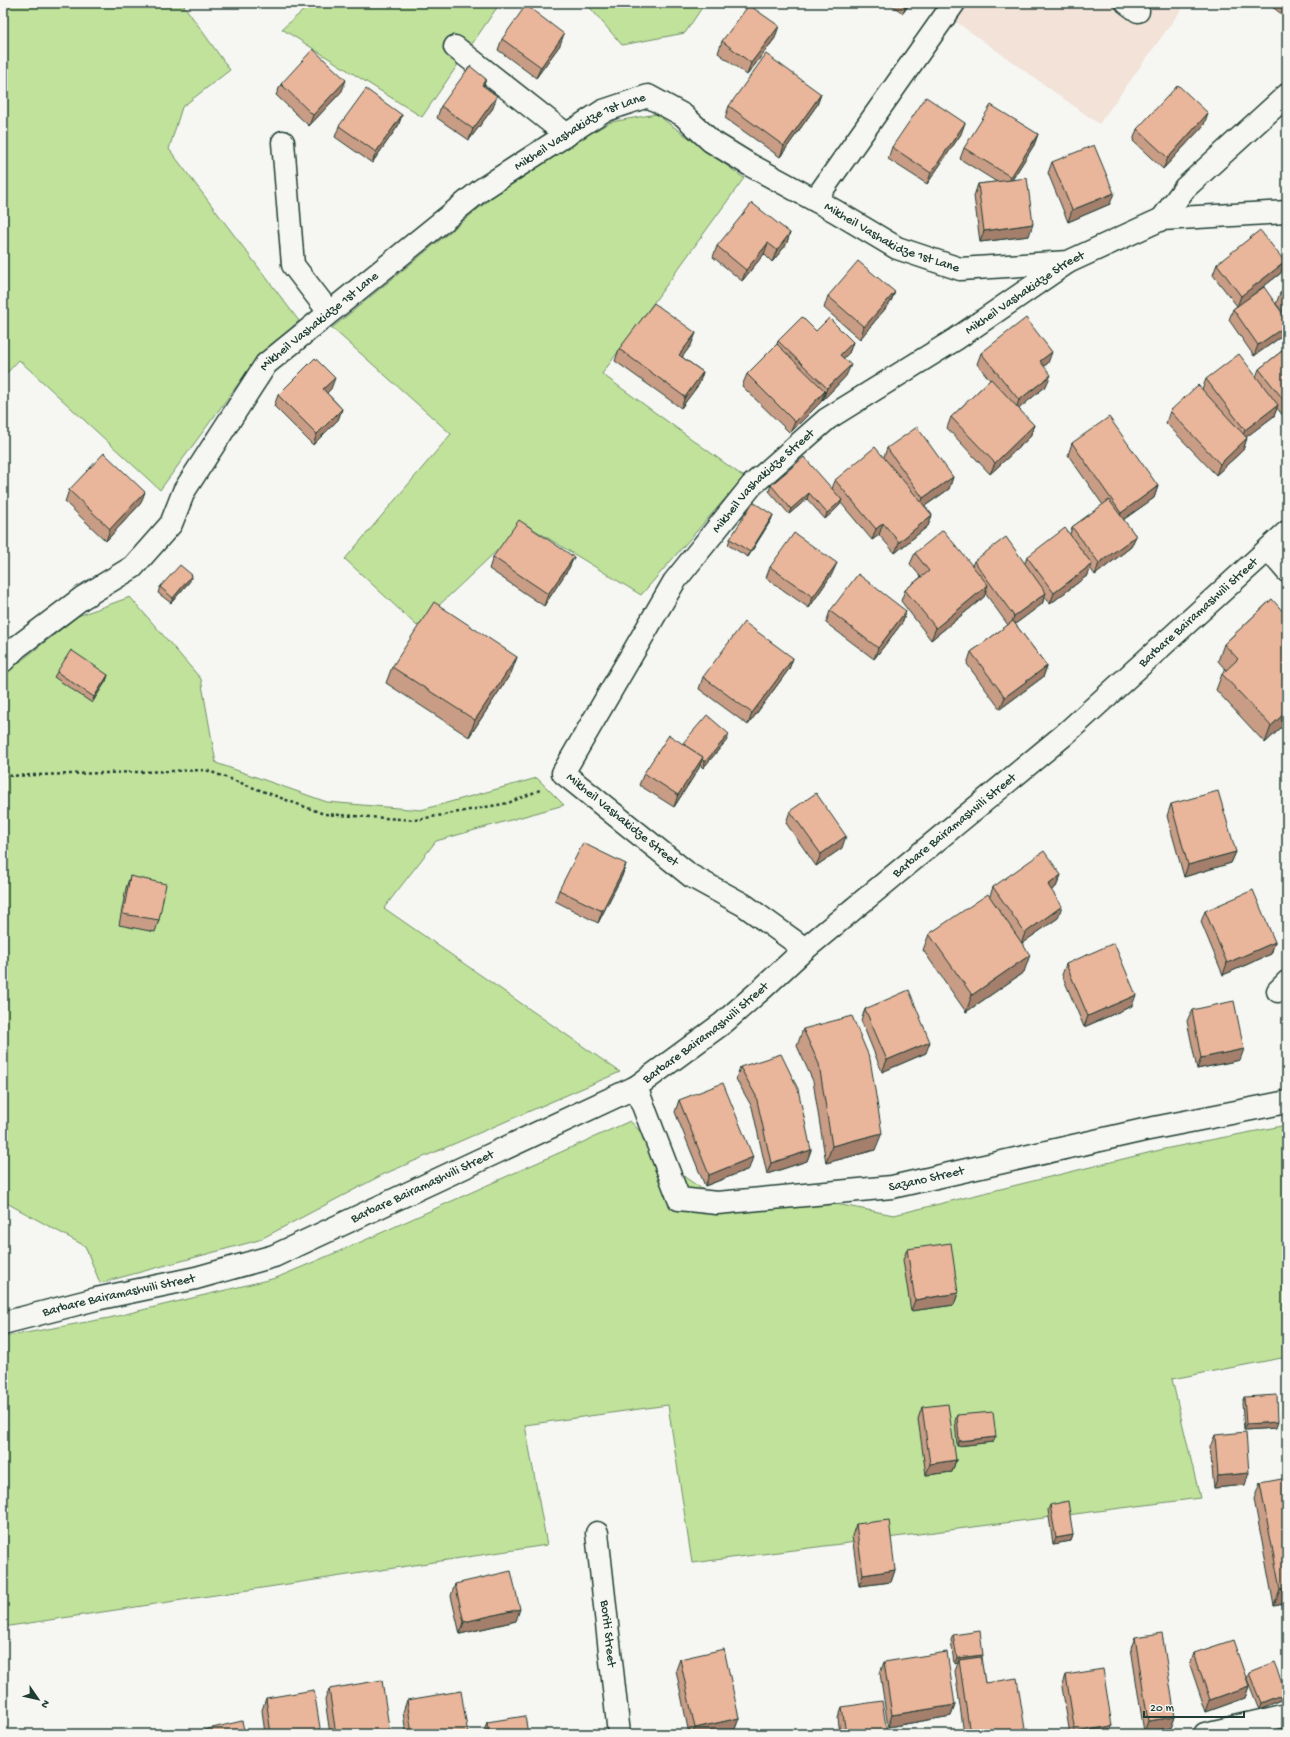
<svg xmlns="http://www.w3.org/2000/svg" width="1290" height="1737" font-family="'Gochi Hand',sans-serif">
<rect width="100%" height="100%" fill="#f6f6f2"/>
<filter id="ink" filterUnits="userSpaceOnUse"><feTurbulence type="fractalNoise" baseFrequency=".025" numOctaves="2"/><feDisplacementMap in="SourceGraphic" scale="8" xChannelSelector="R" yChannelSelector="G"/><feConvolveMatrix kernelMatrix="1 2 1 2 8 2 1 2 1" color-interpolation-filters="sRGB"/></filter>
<g filter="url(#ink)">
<!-- built -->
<polygon fill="#f2e2d8" points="930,3 1186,3 1099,124"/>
<!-- green -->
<g fill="#c0e29b" stroke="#709068">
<polygon points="3,3 182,3 230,70 182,107 169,149 299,321 255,361 160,490 19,360 3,377"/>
<polygon points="312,3 500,3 422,117 282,29"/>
<polygon points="586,3 705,3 685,33 622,45"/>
<polygon points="656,114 744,178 602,374 744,477 641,595 525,524 417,626 345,559 451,434 332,328 532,165 611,122"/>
<polygon points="130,597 201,679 216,763 327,802 421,810 537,778 564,805 436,841 384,908 620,1072 382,1175 259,1240 100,1283 85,1246 3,1201 3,675 78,616"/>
<polygon points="630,1121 686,1178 708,1193 831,1203 894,1215 1164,1149 1287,1125 1287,1357 1172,1379 1200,1498 692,1563 668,1405 525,1425 547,1545 3,1627 3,1337 109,1318 276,1278 363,1241"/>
</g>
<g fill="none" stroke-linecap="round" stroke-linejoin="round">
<defs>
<g id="minor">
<polyline points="1127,3 1138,11"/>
<polyline points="455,47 567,135"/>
<polyline points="283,142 293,265 329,312"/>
<polyline points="815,200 954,3"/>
<polyline points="1162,219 1287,212"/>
<polyline points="1269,550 1287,571"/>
<path id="s1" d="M3,661L17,647L82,598L133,567L171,524L184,491L266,364L481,190L603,111L648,96L683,115L711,141L750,165L835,211L897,248L960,269L1068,262"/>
<path id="s2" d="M805,949L744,905L691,876L563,773L674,582L752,485L827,419L956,339L1068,262L1162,219L1185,188L1287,95"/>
<polyline points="1278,991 1287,982"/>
<path id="s3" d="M636,1087L679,1199L717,1203L892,1187L1144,1130L1287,1102"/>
<path id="s4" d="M3,1323L96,1299L196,1278L274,1256L636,1087L723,1023L763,988L805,949L1064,735L1287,532"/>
<path id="s5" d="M597,1533L619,1734"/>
<polyline points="1205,1734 1287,1715"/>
</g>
</defs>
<!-- minor casing -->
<use href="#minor" stroke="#1f3d34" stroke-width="25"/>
<!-- path -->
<polyline stroke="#1f3d34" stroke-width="2.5" stroke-dasharray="3 3" stroke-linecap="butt" points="3,776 206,770 324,814 415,820 508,803 540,790"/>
<!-- minor -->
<use href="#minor" stroke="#f6f6f2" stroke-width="22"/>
</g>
<!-- wall -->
<g fill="#c89c85" stroke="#1f3d34">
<polygon points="888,3 910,3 903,13"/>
<polygon points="1267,3 1287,3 1287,18"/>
<polygon points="775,38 747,75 718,53 722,41"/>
<polygon points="502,39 560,45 536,78 498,50"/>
<polygon points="486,79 483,87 493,108 469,140 437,118 441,106"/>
<polygon points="281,84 342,91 309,126 276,95"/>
<polygon points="821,94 817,105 780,157 725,118 729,106"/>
<polygon points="402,115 398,126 372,163 335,137 339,126"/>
<polygon points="1204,125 1163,169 1133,141 1137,129"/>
<polygon points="961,134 927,184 888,159 892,147"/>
<polygon points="1038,134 1034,145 1012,180 1029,236 980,242 974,196 978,184 997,182 960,159 964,148"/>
<polygon points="1052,162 1110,204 1068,222 1048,173"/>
<polygon points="790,233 786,245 772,262 764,254 742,281 713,257 717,246"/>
<polygon points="1217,264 1281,273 1254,294 1276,304 1280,293 1287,286 1287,316 1276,304 1285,334 1254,356 1229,320 1233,309 1237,306 1213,275"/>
<polygon points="895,292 890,303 860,339 824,308 828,296"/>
<polygon points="816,331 853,342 849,353 844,358 846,376 823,400 822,399 821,402 790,433 742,386 747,374 777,344 778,341"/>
<polygon points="696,333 691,345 682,357 703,372 699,384 681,408 615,361 619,349"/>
<polygon points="1287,347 1287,421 1277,408 1274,416 1246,437 1247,438 1243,450 1216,475 1166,423 1170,411 1202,390 1206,379 1256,377 1259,369"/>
<polygon points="981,353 1048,363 1044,366 1046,386 1018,409 1034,425 1030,437 990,474 947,428 951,417 990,380 977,364"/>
<polygon points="331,389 327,393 342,409 338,420 313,445 274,406 278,395"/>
<polygon points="1072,443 1158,486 1154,498 1123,520 1136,536 1131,547 1095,575 1090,568 1088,575 1050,604 1045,597 1042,604 1015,624 1047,666 1043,677 1000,709 967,664 971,652 1008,625 985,593 984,597 931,640 901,601 905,590 921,577 910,564 915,553 972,566 974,561 1025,563 1027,557 1070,534 1072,527 1103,505 1068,455"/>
<polygon points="887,448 953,477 949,489 925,506 932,515 928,526 895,553 879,535 872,540 841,503 839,506 825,519 807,499 789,514 769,491 771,485 832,489 835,480 884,457"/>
<polygon points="69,490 141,503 106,541 65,502"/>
<polygon points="773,515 771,520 748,557 728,545 730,539"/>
<polygon points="493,557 574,557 569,568 544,606 489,569"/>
<polygon points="770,567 832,574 809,608 766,578"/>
<polygon points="190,581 171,603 158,593 160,587"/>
<polygon points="1272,599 1287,722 1265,743 1216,690 1222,674 1226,670 1218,661 1224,644"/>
<polygon points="830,611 906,611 902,623 874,659 826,623"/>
<polygon points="517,657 511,673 469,737 386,683 392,667"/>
<polygon points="793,658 789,669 748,725 699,689 703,677"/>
<polygon points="57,672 108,675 106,681 92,703 54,677"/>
<polygon points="727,740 703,768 700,765 699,768 674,807 639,785 644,773 683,744 683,743"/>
<polygon points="1171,804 1236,852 1231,863 1184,877 1167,816"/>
<polygon points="790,811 842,848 816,866 786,823"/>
<polygon points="626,864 622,876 598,923 555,901 559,890"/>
<polygon points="1061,875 1056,887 1051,890 1058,918 1022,943 1024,972 966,1012 923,950 929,934 990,896 993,887"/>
<polygon points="130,876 159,920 155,932 119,925 126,888"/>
<polygon points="1205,911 1275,942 1271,954 1223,975 1201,922"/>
<polygon points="1066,964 1132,1006 1084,1027 1062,975"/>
<polygon points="865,1009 926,1053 882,1072 861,1020"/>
<polygon points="1192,1010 1240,1060 1197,1069 1187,1021"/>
<polygon points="803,1029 875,1150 826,1163 813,1081 797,1046"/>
<polygon points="740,1067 811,1150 807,1161 767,1174 752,1107 736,1079"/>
<polygon points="679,1100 749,1169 705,1186 675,1112"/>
<polygon points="907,1249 958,1293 954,1305 911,1311 903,1260"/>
<polygon points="1244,1397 1276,1428 1244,1430 1242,1403"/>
<polygon points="922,1407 956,1460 952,1472 926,1475 918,1419"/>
<polygon points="957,1415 993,1442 957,1446 955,1421"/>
<polygon points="1215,1435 1245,1485 1214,1488 1210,1447"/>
<polygon points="1260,1483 1287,1603 1274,1606 1254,1499"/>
<polygon points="1050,1505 1073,1535 1071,1541 1053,1544 1048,1510"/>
<polygon points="856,1524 895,1570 891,1582 859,1586 852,1536"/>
<polygon points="455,1584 516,1621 460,1634 451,1596"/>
<polygon points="953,1635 981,1660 985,1683 1023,1734 964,1734 955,1671 958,1663 954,1664 951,1640"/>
<polygon points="1135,1637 1175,1717 1171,1728 1144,1732 1131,1648"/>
<polygon points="1194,1653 1249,1686 1245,1698 1206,1712 1190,1665"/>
<polygon points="680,1659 739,1718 735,1729 714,1734 689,1734 676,1670"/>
<polygon points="884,1662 955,1705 951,1716 888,1727 880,1673"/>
<polygon points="1249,1673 1284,1699 1259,1709 1247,1679"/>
<polygon points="1066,1675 1109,1734 1070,1734 1062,1687"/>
<polygon points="329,1689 390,1734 330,1734 325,1700"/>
<polygon points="266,1698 321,1734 265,1734 262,1710"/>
<polygon points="407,1700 468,1734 406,1734 403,1712"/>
<polygon points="842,1707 887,1733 887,1734 840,1734 838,1718"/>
<polygon points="487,1722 528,1734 483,1734"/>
</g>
<!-- shaded-wall -->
<g fill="#a37f6c" stroke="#1f3d34">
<polygon points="907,3 910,3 903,13"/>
<polygon points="779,26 775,38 747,75 751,63"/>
<polygon points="564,34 560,45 536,78 541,67"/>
<polygon points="486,79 482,90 482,85"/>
<polygon points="346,80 342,91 309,126 313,115"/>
<polygon points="821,94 817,105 780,157 784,146"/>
<polygon points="497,96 493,108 469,140 473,129"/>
<polygon points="1208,113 1204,125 1163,169 1168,158"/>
<polygon points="402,115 398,126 372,163 376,152"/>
<polygon points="965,123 961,134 927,184 931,173"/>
<polygon points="1038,134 1034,145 1007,188 1011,177"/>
<polygon points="1114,193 1110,204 1068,222 1072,210"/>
<polygon points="1033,224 1029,236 980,242 984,231"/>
<polygon points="790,233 786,245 772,262 777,250"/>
<polygon points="768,243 764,254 742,281 746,270"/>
<polygon points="1285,262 1281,273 1237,307 1241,296"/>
<polygon points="895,292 890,303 860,339 864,327"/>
<polygon points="1287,325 1287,329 1285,334 1254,356 1258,345"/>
<polygon points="696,333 691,345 675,367 679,355"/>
<polygon points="853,342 849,353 836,366 840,355"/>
<polygon points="1052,352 1048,363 1036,373 1040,361"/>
<polygon points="851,365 846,376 823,400 827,388"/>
<polygon points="703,372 699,384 681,408 685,397"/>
<polygon points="1051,375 1046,386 1015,412 1019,400"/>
<polygon points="335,378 331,389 319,401 323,389"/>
<polygon points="825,391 821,402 790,433 795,422"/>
<polygon points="1278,405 1274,416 1241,441 1245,430"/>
<polygon points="342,409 338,420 313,445 317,434"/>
<polygon points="1034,425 1030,437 990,474 995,463"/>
<polygon points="1247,438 1243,450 1216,475 1220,464"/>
<polygon points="953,477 949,489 919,510 923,498"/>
<polygon points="1158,486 1154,498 1117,524 1121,513"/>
<polygon points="145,492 141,503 106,541 110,529"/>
<polygon points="809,493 807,499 789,514 791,509"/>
<polygon points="842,500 839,506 825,519 827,513"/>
<polygon points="773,515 771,520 748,557 750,552"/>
<polygon points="932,515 928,526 895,553 899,542"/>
<polygon points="883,523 879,535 872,540 876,529"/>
<polygon points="1136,536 1131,547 1095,575 1099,563"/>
<polygon points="574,557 569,568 544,606 548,594"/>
<polygon points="837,563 832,574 809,608 813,597"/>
<polygon points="1092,564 1088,575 1050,604 1054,593"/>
<polygon points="192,575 190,581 171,603 173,598"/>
<polygon points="988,585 984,597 931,640 936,628"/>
<polygon points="1046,593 1042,604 1010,628 1014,616"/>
<polygon points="906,611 902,623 874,659 878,648"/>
<polygon points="517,657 511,673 469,737 475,720"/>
<polygon points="793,658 789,669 748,725 752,713"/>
<polygon points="1047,666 1043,677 1000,709 1005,697"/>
<polygon points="108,675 106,681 92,703 94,697"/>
<polygon points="1287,711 1287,722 1265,743 1271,726"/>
<polygon points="729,734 727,740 703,768 705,762"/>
<polygon points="703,757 699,768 674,807 678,795"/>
<polygon points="846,836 842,848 816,866 821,854"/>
<polygon points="1236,852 1231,863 1184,877 1188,865"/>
<polygon points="626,864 622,876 598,923 602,911"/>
<polygon points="1061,875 1056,887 1043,896 1048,885"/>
<polygon points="1062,906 1058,918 1021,944 1025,933"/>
<polygon points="1275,942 1271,954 1223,975 1227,963"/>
<polygon points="1030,955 1024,972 966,1012 972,995"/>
<polygon points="1136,995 1132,1006 1084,1027 1088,1016"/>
<polygon points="930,1042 926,1053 882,1072 887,1060"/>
<polygon points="1244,1049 1240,1060 1197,1069 1201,1058"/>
<polygon points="882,1133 875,1150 826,1163 832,1146"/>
<polygon points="811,1150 807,1161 767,1174 771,1163"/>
<polygon points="753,1157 749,1169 705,1186 709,1175"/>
<polygon points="958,1293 954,1305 911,1311 915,1300"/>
<polygon points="1278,1422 1276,1428 1244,1430 1246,1424"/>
<polygon points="996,1437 993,1442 957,1446 959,1441"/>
<polygon points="956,1460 952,1472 926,1475 930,1464"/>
<polygon points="1249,1473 1245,1485 1214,1488 1218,1476"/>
<polygon points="1073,1535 1071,1541 1053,1544 1056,1538"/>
<polygon points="895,1570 891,1582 859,1586 863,1575"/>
<polygon points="1287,1588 1287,1603 1274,1606 1280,1589"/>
<polygon points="520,1609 516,1621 460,1634 464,1622"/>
<polygon points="983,1655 981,1660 959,1660 958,1663 954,1664 957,1658"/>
<polygon points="1249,1686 1245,1698 1206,1712 1210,1700"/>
<polygon points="1286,1693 1284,1699 1259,1709 1261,1703"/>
<polygon points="955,1705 951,1716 888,1727 892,1715"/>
<polygon points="1175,1717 1171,1728 1144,1732 1148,1721"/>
<polygon points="739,1718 735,1729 714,1734 692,1734 695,1728"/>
<polygon points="1112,1726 1109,1734 1074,1734 1075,1732"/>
<polygon points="1025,1729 1023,1734 994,1734"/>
</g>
<!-- building -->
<g fill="#e9b59b" stroke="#1f3d34">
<polygon points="526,5 564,34 541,67 502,39"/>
<polygon points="749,5 779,26 751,63 722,41"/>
<polygon points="313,49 346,80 313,115 281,84"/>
<polygon points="766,54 821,94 784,146 729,106"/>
<polygon points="470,66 486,79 482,85 497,96 473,129 441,106"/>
<polygon points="1178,85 1208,113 1168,158 1137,129"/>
<polygon points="366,89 402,115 376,152 339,126"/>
<polygon points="926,97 965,123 931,173 892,147"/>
<polygon points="991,105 1038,134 1011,177 964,148"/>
<polygon points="1094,145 1114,193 1072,210 1052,162"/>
<polygon points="1027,178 1033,224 984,231 978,184"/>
<polygon points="752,203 790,233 777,250 768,243 746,270 717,246"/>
<polygon points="1260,230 1285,262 1241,296 1217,264"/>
<polygon points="858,261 895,292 864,327 828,296"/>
<polygon points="1287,286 1287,300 1280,293"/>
<polygon points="1264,287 1287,320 1287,325 1258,345 1233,309"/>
<polygon points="654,303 696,333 679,355 703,372 685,397 619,349"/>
<polygon points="802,317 816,331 829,318 853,342 840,355 851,365 827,388 778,341"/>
<polygon points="1026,318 1052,352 1040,361 1051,375 1019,400 981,353"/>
<polygon points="777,344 825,391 795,422 747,374"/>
<polygon points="1287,347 1287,404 1259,369"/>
<polygon points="1239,354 1278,405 1245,430 1206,379"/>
<polygon points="315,358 335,378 323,389 342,409 317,434 278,395"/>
<polygon points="991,379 1034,425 995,463 951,417"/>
<polygon points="1198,385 1247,438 1220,464 1170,411"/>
<polygon points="1109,417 1158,486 1121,513 1072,443"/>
<polygon points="917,427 953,477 923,498 887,448"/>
<polygon points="875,447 932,515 899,542 883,523 876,529 835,480"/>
<polygon points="104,453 145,492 110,529 69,490"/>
<polygon points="804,457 842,500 827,513 809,493 791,509 771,485"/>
<polygon points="1109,500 1136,536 1099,563 1072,527"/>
<polygon points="753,502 773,515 750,552 730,539"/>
<polygon points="519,520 574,557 548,594 493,557"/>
<polygon points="1065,528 1092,564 1054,593 1027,557"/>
<polygon points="943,530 988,585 936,628 905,590 929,571 915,553"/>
<polygon points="794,533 837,563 813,597 770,567"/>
<polygon points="1006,537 1046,593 1014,616 974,561"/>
<polygon points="180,565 192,575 173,598 160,587"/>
<polygon points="858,574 906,611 878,648 830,611"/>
<polygon points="1272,599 1285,614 1287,613 1287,711 1271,726 1222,674 1238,659 1224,644"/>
<polygon points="434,602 517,657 475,720 392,667"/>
<polygon points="1013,621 1047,666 1005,697 971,652"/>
<polygon points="744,622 793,658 752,713 703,677"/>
<polygon points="71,650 108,675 94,697 57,672"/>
<polygon points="707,715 729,734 705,762 702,759 703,757 689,748 683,743"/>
<polygon points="669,735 703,757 678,795 644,773"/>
<polygon points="1218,791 1236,852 1188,865 1171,804"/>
<polygon points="816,793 846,836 821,854 790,811"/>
<polygon points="583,843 626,864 602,911 559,890"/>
<polygon points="1044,851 1061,875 1048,885 1062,906 1025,933 993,887"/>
<polygon points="130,876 166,884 159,920 123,914"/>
<polygon points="1253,890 1275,942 1227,963 1205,911"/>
<polygon points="988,894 1030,955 972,995 929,934"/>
<polygon points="1114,943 1136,995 1088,1016 1066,964"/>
<polygon points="909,990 930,1042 887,1060 865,1009"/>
<polygon points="1234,1001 1244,1049 1201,1058 1192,1010"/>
<polygon points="852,1016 870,1059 882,1133 832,1146 819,1064 803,1029"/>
<polygon points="781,1054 798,1089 811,1150 771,1163 756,1096 740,1067"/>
<polygon points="723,1083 753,1157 709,1175 679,1100"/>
<polygon points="951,1243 958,1293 915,1300 907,1249"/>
<polygon points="1277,1395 1278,1422 1246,1424 1244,1397"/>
<polygon points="948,1404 956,1460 930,1464 922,1407"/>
<polygon points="993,1412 996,1437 959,1441 957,1415"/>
<polygon points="1246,1432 1249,1473 1218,1476 1215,1435"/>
<polygon points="1287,1478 1287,1588 1280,1589 1260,1483"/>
<polygon points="1068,1501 1073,1535 1056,1538 1050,1505"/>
<polygon points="889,1520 895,1570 863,1575 856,1524"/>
<polygon points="511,1571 520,1609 464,1622 455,1584"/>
<polygon points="980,1631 983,1655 957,1658 953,1635"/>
<polygon points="1162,1633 1175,1717 1148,1721 1135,1637"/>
<polygon points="1233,1640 1249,1686 1210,1700 1194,1653"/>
<polygon points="724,1649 739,1718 695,1728 680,1659"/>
<polygon points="947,1652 955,1705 892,1715 884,1662"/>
<polygon points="981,1657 985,1683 1017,1678 1025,1729 994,1734 970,1734 959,1660"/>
<polygon points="1274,1663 1286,1693 1261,1703 1249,1673"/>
<polygon points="1103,1669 1112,1726 1075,1732 1066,1675"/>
<polygon points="382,1680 390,1734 336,1734 329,1689"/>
<polygon points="314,1690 321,1734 271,1734 266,1698"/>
<polygon points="461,1691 468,1734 412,1734 407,1700"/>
<polygon points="882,1701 887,1733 883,1734 846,1734 842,1707"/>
<polygon points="525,1716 528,1734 489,1734 487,1722"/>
<polygon points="242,1721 245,1734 187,1734"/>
<polygon points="81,1733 81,1734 49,1734"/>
</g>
</g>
<g text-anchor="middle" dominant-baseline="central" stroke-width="3.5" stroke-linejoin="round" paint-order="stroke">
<!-- street labels -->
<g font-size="13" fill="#1f3d34" stroke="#f6f6f2">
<text stroke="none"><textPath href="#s1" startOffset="797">Mikheil Vashakidze 1st Lane</textPath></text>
<text stroke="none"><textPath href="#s1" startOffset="1158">Mikheil Vashakidze 1st Lane</textPath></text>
<text stroke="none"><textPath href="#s2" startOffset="980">Mikheil Vashakidze Street</textPath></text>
<text stroke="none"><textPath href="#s1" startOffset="473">Mikheil Vashakidze 1st Lane</textPath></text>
<text stroke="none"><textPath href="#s2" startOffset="656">Mikheil Vashakidze Street</textPath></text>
<text stroke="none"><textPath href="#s4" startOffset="1415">Barbare Bairamashvili Street</textPath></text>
<text transform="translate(622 820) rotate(39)">Mikheil Vashakidze Street</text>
<text stroke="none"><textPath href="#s4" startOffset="1091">Barbare Bairamashvili Street</textPath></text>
<text stroke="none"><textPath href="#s4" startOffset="767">Barbare Bairamashvili Street</textPath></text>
<text stroke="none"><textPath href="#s3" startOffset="369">Sazano Street</textPath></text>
<text stroke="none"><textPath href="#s4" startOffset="443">Barbare Bairamashvili Street</textPath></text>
<text stroke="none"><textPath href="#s4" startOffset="119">Barbare Bairamashvili Street</textPath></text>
<text stroke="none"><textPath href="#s5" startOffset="101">Boriti Street</textPath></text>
</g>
</g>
<!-- margin -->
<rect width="1290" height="1737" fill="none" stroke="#f6f6f2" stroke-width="16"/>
<rect x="8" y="8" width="1274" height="1721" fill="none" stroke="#1f3d34" stroke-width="1.5" filter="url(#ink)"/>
<!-- north arrow -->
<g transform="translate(38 1699) rotate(124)" stroke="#f6f6f2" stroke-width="3" paint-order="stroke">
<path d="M0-3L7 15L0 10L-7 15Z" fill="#1f3d34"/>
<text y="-6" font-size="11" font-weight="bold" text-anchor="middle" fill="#1f3d34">N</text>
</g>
<!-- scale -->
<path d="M1144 1711v6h100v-6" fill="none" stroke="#1f3d34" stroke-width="2"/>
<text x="1150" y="1711" font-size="12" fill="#1f3d34" stroke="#f6f6f2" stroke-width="3" paint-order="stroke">20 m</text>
</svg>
